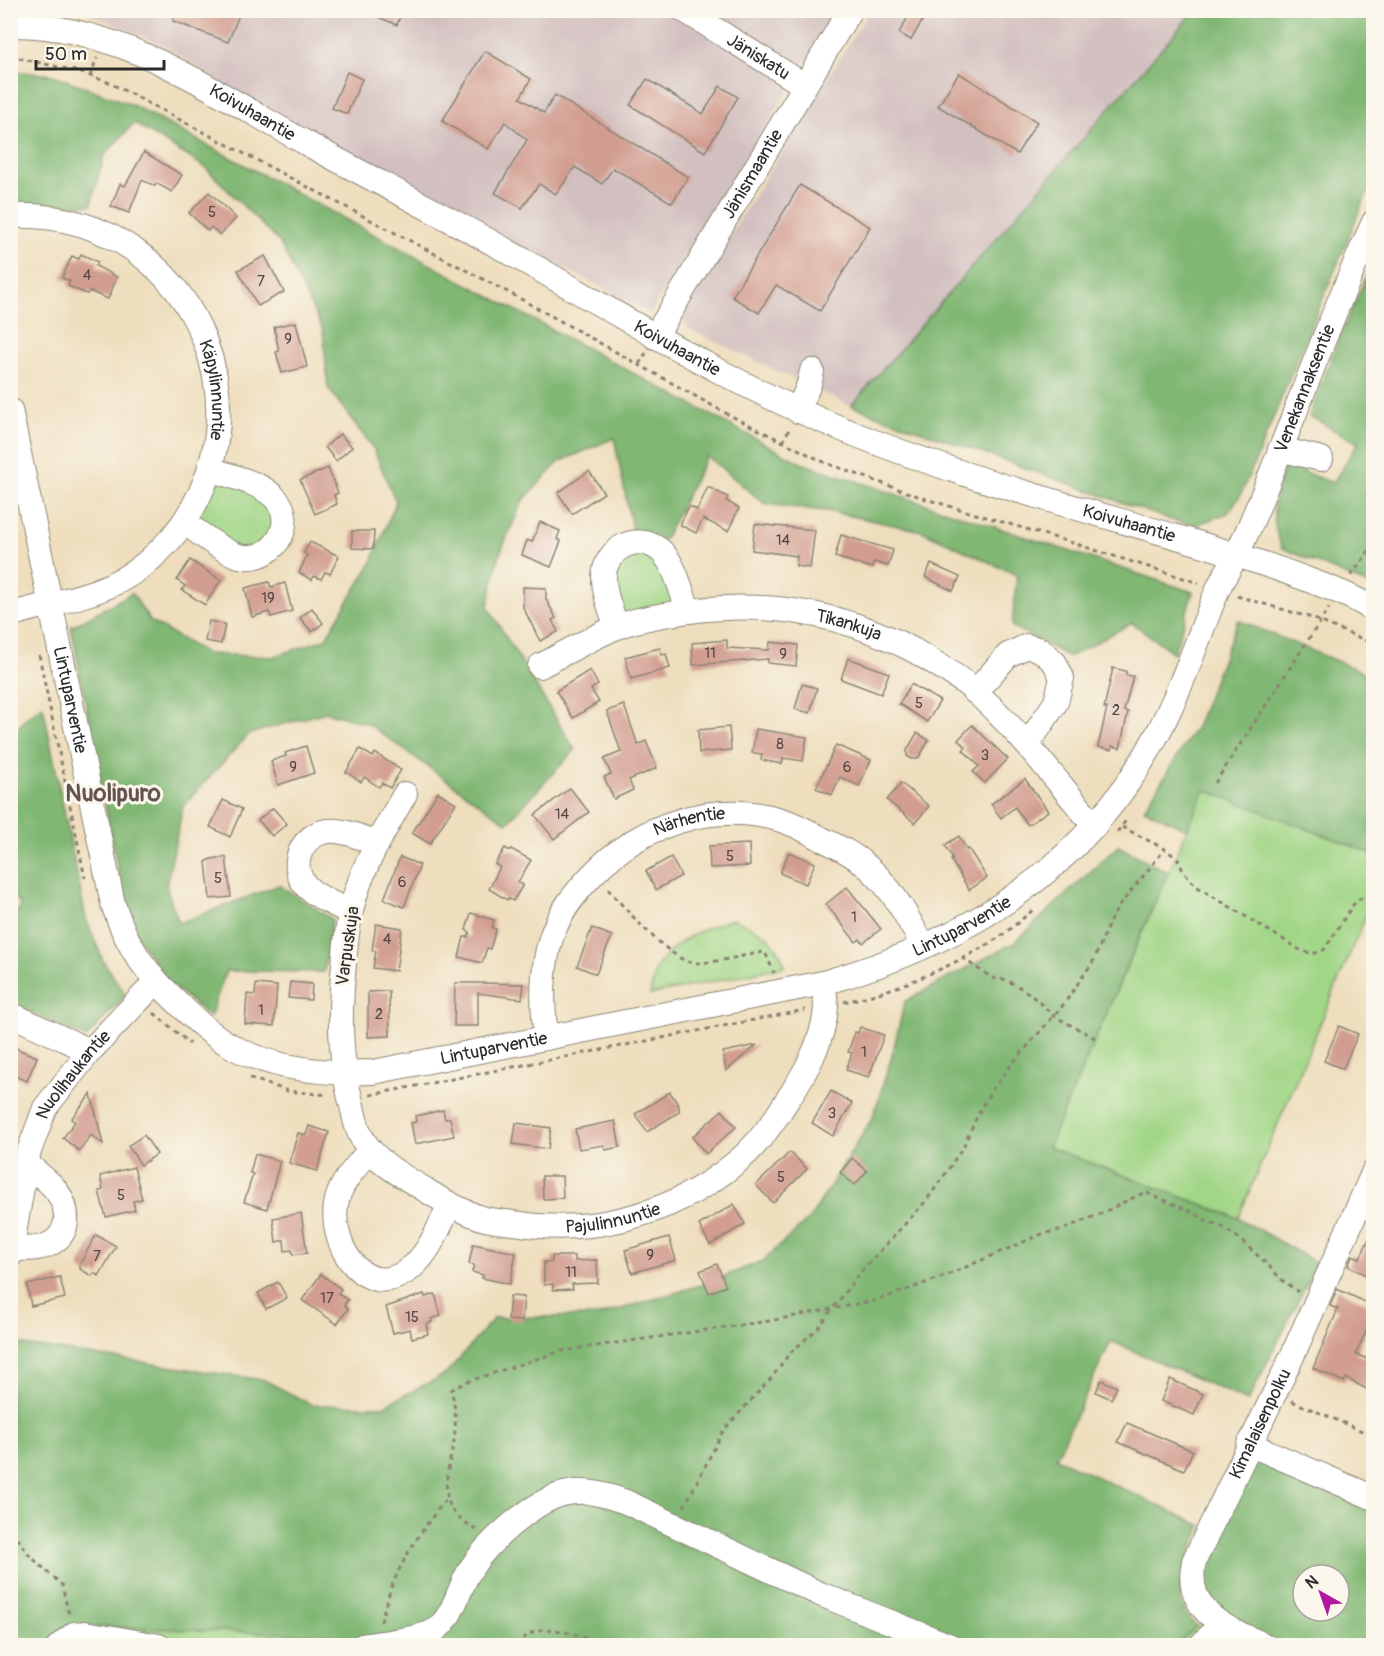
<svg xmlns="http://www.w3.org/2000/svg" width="1384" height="1656" font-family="Pangolin,sans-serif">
<rect width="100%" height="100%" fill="#fbf7ec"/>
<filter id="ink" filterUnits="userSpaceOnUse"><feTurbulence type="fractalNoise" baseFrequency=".0167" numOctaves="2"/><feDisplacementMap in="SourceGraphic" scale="12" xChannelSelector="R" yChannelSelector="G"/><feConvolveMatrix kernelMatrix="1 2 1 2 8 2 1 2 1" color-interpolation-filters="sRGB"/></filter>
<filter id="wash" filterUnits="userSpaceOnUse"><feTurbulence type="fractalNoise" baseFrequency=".008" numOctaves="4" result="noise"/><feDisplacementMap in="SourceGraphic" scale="24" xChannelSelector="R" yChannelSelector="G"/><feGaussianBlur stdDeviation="1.35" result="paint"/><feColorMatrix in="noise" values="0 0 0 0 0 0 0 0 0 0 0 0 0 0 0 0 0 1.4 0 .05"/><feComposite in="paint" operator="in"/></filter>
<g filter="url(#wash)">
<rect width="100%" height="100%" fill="#eedebd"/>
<!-- industrial -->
<g fill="#d2bfbf">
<polygon points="87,11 838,11 650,313 395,180 223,84 161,44 93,16"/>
<polygon points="869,11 1195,11 851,406 689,329 680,315"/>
</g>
<!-- green -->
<g fill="#a1d686" stroke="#668058" stroke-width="1.5">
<polygon points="211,472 256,488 281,524 249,555 188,521"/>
<polygon points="649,546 682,607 618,621 610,562"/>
<polygon points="1205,789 1373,854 1373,899 1238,1218 1048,1147"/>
<path d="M733,919C760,930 775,936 785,966L650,995C652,987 653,975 657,967C676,939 703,928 733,919Z"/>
<polygon points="86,1626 330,1635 330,1645 71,1646"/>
<polygon points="1197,1626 1241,1645 1175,1646"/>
</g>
<!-- forest -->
<g fill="#80b773" stroke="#56714f" stroke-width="1.5" fill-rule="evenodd">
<polygon points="1195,10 1373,11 1373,182 1363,202 1252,469 1240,496 1228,513 1196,525 1171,520 851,406"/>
<polygon points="11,71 53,75 132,105 801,463 1193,592 1174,653 1132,623 1069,657 1012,626 1017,575 922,531 827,511 765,504 707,456 664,540 633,533 614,438 559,462 522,502 499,556 488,607 575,750 507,823 368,724 326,712 249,734 183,806 166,887 179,923 279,885 332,919 324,972 226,971 210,1017 167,981 132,929 116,860 71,627 132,593 150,621 207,654 273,657 325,639 371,564 396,502 373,448 328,388 323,330 280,243 205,167 134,123 104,156 91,205 11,204"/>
<path d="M1373,261V587L1282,548C1268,515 1274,496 1285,465L1333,483L1358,443L1309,416L1339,338Z"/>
<polygon points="1238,620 1373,676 1373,854 1205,790 1187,829 1144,809 1196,727"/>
<polygon points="43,706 86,919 104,963 126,995 86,1038 11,1003 11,918 21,906 11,893 10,738 26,718"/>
<path d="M1118,846L1168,872L1048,1147L1238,1218L1317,1263L1248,1401L1111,1341L1056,1458L1202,1526C1190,1555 1164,1602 1197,1626L1175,1645L330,1646L329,1635L86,1626L71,1645L11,1646V1343L264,1380L312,1405L383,1406L446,1374L494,1318L598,1316L704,1284L763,1261L811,1217L873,1117L891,1059L905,1001L1014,943Z"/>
<path d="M1251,1452L1373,1504V1645H1280L1224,1620L1198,1585V1572ZM1303,1575H1339V1611H1303Z"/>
</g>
<g id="blocks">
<!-- building -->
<g fill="#d19d90">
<polygon points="177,10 241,10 228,42 173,21"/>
<polygon points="362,10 402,10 397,25"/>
<polygon points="912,10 924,18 911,40 899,33"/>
<polygon points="485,51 531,79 520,98 544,113 555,95 688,177 672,203 613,168 602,184 575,167 556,194 539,184 522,208 495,193 527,140 505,122 488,149 442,121"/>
<polygon points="347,72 362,79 347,114 332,108"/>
<polygon points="959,73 1037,122 1017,154 938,106"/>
<polygon points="647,79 703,114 720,86 738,97 705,152 630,105"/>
<polygon points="144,152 182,175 172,192 156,183 155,186 142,180 129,213 111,206 120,184 125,186"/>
<polygon points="800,185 870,227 820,311 776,285 759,313 732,297"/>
<polygon points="209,192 236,218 220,235 211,227 208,231 189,213"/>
<polygon points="81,254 98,262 96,266 117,277 108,299 89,291 87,294 68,286 70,281 62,278 72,256 79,259"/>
<polygon points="265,256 284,292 258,306 238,270"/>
<polygon points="296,322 307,367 282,373 276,352 279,351 274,327"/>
<polygon points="340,434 352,447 336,461 325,447"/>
<polygon points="328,468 338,493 334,495 337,504 315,514 300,480"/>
<polygon points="589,471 604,493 572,514 558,493"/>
<polygon points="708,487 728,497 726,501 739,508 728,531 703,519 696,533 680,525 689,506 697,510"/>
<polygon points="540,522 560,531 557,539 561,541 551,567 522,555 527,540 532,542"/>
<polygon points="755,524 815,530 810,568 796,566 797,556 752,550"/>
<polygon points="352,531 374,531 373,549 352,548"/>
<polygon points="841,535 893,550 888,566 874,562 872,568 835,557"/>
<polygon points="310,542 339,556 330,574 325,572 321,579 314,576 312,580 299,573 307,555 304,553"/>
<polygon points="190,560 221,580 205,605 182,590 185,586 177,580"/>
<polygon points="931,564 960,577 953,591 925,577"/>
<polygon points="269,582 271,587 285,583 292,611 271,617 269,612 252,617 245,588"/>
<polygon points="523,587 546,588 546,599 556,618 552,620 558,632 540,641 523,607"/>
<polygon points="312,608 323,623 312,632 300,618"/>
<polygon points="209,621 225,624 221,644 205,641"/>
<polygon points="727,640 727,648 769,650 770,642 798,645 796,666 768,663 768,659 693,665 692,643"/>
<polygon points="660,648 662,655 666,654 670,668 631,679 625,657"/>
<polygon points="848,658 889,673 881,694 841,679"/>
<polygon points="1113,668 1126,671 1126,675 1133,676 1124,711 1128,712 1120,748 1112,746 1112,750 1098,747 1107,708 1104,708"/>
<polygon points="590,670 598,685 591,689 599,702 573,718 556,691"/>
<polygon points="802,684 817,688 810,713 795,709"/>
<polygon points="911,684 940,701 927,722 899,704"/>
<polygon points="624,705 638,745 646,741 657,768 629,780 633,790 614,799 604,777 611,774 604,759 621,752 607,711"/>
<polygon points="972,725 1008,759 985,783 973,772 979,766 963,750 966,747 958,740"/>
<polygon points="729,727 731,750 699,753 698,730"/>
<polygon points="756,729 807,737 803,761 783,758 782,764 761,760 762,754 752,753"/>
<polygon points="917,733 929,740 918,759 912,759 907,756 907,750"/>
<polygon points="836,745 871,760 859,786 840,777 832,795 816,788"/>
<polygon points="306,746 314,773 278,785 271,761 286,756 285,753"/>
<polygon points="360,749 373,757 375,753 401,770 390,788 382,783 379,787 364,777 361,782 346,772"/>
<polygon points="1025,779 1048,811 1028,825 1015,807 1001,818 991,804"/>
<polygon points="901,783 929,806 915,823 887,800"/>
<polygon points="570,788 589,812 554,839 535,815"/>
<polygon points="438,792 456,803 430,844 412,833"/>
<polygon points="223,800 242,809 230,837 210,827"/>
<polygon points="273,808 287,824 272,836 258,820"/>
<polygon points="959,836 967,850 969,849 987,878 969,890 951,860 953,859 945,845"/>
<polygon points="749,844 750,866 710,868 709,846"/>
<polygon points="505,848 510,851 511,849 531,860 518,882 523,885 513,901 508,898 507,900 489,889 500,867 495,864"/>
<polygon points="789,852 815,863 806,884 780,873"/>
<polygon points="226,857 231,897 210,899 206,862 211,859"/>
<polygon points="400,857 420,865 404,907 384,899"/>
<polygon points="671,857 681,876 656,890 646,871"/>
<polygon points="847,887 881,929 863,943 860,939 856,942 826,904"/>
<polygon points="471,913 494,920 492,928 496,929 490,949 487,948 482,963 459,957 464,937 468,937 470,932 466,930"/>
<polygon points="376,924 402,928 396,971 373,968 376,951 372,950"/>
<polygon points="592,928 612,936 596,974 577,966"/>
<polygon points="290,982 312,984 311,1000 288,998"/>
<polygon points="455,983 478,983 524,984 522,999 478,993 478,1026 454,1026"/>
<polygon points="256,984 277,986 274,1026 245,1024 247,994 255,995"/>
<polygon points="389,991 390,1036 368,1037 368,992"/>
<polygon points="1339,1026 1358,1034 1343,1069 1324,1061"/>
<polygon points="860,1027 884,1035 869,1077 846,1070 852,1053 848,1052 855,1032 858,1033"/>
<polygon points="757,1045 726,1071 723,1052"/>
<polygon points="10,1046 37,1057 27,1081 10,1074"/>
<polygon points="831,1091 852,1103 833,1136 812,1123"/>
<polygon points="670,1092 679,1106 679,1112 647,1132 635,1114"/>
<polygon points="91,1094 103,1144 91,1135 79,1151 63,1138 75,1122 71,1119"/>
<polygon points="443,1110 445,1119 450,1118 454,1136 415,1144 411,1123 416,1122 415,1116"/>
<polygon points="722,1110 736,1127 706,1154 692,1137"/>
<polygon points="615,1121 620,1147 605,1150 604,1145 579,1149 575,1129"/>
<polygon points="516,1123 551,1128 548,1149 513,1144"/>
<polygon points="309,1126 329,1132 317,1171 289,1163 298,1133 306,1135"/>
<polygon points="144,1135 157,1154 141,1165 128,1146"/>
<polygon points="790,1152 807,1169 773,1203 756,1185"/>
<polygon points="255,1154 280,1161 267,1209 244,1202 253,1174 250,1173"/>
<polygon points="852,1158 867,1171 855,1185 840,1173"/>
<polygon points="134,1167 142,1199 133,1201 135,1210 106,1217 99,1191 103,1190 100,1176"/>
<polygon points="542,1176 562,1176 563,1198 543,1199"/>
<polygon points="734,1204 745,1224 710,1245 699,1225"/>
<polygon points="301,1213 307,1253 293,1255 292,1250 285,1251 284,1240 276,1242 273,1218"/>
<polygon points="1374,1228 1374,1279 1348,1266 1352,1255 1360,1258"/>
<polygon points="96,1235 116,1246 99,1276 94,1273 92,1276 80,1269 80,1264"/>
<polygon points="669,1237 676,1260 632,1273 625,1250"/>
<polygon points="473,1244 516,1253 510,1284 482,1278 483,1275 472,1272 474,1265 469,1264"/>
<polygon points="552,1256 575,1256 575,1261 597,1260 598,1283 572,1284 573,1289 553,1290 553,1284 544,1285 544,1262 552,1262"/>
<polygon points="717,1264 726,1286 709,1293 700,1271"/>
<polygon points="321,1274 341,1289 338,1294 348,1300 344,1305 348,1309 337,1324 302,1300"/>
<polygon points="60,1277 65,1298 31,1306 27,1285"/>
<polygon points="278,1282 287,1298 266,1309 258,1293"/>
<polygon points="1337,1289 1374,1306 1374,1314 1356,1354 1374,1362 1374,1393 1346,1378 1344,1382 1313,1368 1338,1309 1330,1306"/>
<polygon points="424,1294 425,1297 435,1294 441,1316 431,1319 432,1322 426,1324 428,1334 412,1338 410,1329 393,1333 386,1307"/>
<polygon points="510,1296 524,1297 522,1321 508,1320"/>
<polygon points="1170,1379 1203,1394 1194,1415 1161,1401"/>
<polygon points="1101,1380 1117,1387 1111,1399 1096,1392"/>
<polygon points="1127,1423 1193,1451 1184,1470 1118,1442"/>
</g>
</g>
</g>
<g filter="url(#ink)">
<use href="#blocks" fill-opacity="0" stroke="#8c8474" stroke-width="1.5"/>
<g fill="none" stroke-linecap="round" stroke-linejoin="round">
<defs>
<g id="minor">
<path id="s1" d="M684,10L804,85"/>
<path id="s2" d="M10,25C119,23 215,93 306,143C381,184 457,222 530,264C632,322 733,385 842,429C951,474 1064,504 1177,537C1218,549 1258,561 1298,576C1324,586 1350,594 1374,610"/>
<path id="s3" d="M10,216C202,207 292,441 145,564C104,597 58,600 10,615"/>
<path id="s4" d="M655,337L850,10"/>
<path id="s5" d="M10,410L113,904C118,917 122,930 129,942C140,963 157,983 174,999C192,1017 212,1036 235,1048C277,1070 327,1074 373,1072L823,983C967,942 1087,869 1158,733C1182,687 1198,638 1217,591C1222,579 1230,568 1236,556C1248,531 1259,505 1269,479C1303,393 1335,306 1374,222"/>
<polyline points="798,411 809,384 812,371"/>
<polyline points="1280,449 1321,459"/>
<path d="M184,522C199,533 222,551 239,556C271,565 298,525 277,500C262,482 231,477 210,469"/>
<path d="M617,627C611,610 604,595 604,577C605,548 638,531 661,551C676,565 681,593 689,611"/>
<path id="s6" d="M540,666C565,653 591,638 617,627C634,620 652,617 670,614C754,599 837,610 913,650C932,661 953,673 970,687C1018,729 1054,778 1095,826"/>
<polyline points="975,692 1008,655 1027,646 1041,650 1055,663 1062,678 1056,702 1028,744"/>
<path id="s7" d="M405,794C386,827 366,860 355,896C348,918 346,941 344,964C339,1013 339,1058 352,1106C355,1119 357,1132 365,1143C380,1165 405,1177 427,1191C445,1202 464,1213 485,1219C494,1221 504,1222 514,1223C598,1237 684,1211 747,1153C762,1138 775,1120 786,1102C804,1075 824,1041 826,1007C826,1000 824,991 823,983"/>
<path d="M350,912C337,905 317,898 306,886C288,866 301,834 328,831C343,829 363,838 377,844"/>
<polyline points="10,1014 90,1051"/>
<path id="s8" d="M546,1038C542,1004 541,971 551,938C559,913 575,893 593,874C641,824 714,800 781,820C795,824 809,832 822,839C839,847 855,855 869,868C893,889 908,918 923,946"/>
<path d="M370,1150C358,1165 342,1180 337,1200C327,1237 360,1300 404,1273C427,1259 439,1228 450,1204"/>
<path d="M10,1248C22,1249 37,1250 48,1245C73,1233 69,1207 55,1189C48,1180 36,1172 27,1164"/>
<path id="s9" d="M10,1256L28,1154L45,1108L90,1051L156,982"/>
<polyline points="1249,1444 1374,1498"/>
<polyline points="59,1646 74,1634 85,1633 159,1646"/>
<path d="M362,1646C379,1643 421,1639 434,1631C454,1617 457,1592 469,1572C484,1545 532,1502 563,1494C584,1488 606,1495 626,1502L820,1594L950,1646"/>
<polyline points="1200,1646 1221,1625"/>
<path id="s10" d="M1266,1646C1227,1628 1183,1613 1194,1561L1290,1361L1374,1171"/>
</g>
</defs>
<!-- minor casing -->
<use href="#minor" stroke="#8c8474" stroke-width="26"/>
<!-- path -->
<g stroke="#8c8474" stroke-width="3" stroke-dasharray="4.5 4.5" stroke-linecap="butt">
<polyline points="10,56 76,71 110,83 519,298 731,416 826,463 926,499 1076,544 1199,583"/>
<polyline points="90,76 97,58"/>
<polyline points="639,364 646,353"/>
<polyline points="783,442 790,427"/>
<polyline points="1351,576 1374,544"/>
<polyline points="1237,596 1312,618 1374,644"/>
<polyline points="39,655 85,878"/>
<polyline points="1215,783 1329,608"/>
<polyline points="1122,827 1165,849 1178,859 1183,871 1196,886 1302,951 1312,954 1324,950 1353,905 1359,899 1374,895"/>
<polyline points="1117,832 1128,818"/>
<path d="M608,889C623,906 672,963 695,963C717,963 743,955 765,952L774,973"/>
<polyline points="962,958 992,978 1005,980 1016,985 1030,994 1054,1016 1095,1038"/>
<path d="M844,1002C897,991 956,965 1001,936C1012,928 1023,918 1033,910"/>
<polyline points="154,1013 190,1044"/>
<polyline points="250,1078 288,1091 328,1095"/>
<polyline points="370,1095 805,1010"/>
<polyline points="1292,1401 1374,1436"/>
<polyline points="684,1507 723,1431 773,1376 789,1354 818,1328 859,1274 926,1201 948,1170 964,1145 981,1108 992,1090 1011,1065 1064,1004 1094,960 1110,921 1119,906 1165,849"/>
<path d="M476,1530C469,1524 460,1520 454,1513C439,1491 450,1464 454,1441C456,1424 456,1406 451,1390L466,1382L561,1351L769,1321L878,1300L945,1276L1042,1234L1064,1229L1102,1213L1145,1192L1194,1213L1208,1222L1221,1226L1236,1236L1266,1263L1281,1279L1298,1292"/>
<polyline points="10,1533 16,1536 29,1555 62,1585 68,1611 71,1615"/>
<path d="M381,1622C392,1572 416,1537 447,1498"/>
<path d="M517,1646C537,1615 579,1636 606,1646"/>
</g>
<!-- minor -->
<use href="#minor" stroke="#fff" stroke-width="24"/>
</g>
</g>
<g text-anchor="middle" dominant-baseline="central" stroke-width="6" stroke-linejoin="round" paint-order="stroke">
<!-- number labels -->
<g font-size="15" fill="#544844">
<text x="212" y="212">5</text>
<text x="87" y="275">4</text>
<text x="261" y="281">7</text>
<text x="288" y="339">9</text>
<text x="783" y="540">14</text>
<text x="268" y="598">19</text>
<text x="710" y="653">11</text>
<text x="783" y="654">9</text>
<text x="919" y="703">5</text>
<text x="1116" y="710">2</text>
<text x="780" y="744">8</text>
<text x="985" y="755">3</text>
<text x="293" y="767">9</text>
<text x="847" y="767">6</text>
<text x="562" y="814">14</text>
<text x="730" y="856">5</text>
<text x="218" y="878">5</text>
<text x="402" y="882">6</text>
<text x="854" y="917">1</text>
<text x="387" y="939">4</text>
<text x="261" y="1010">1</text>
<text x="379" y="1014">2</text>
<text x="864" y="1052">1</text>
<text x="832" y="1113">3</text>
<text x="781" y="1177">5</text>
<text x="121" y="1195">5</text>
<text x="650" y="1255">9</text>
<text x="97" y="1256">7</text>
<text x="571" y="1272">11</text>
<text x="327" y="1298">17</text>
<text x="412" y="1317">15</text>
</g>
<!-- street labels -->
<g font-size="18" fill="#2b2b2b" stroke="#fbf7ec">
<text stroke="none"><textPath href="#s1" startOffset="88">Jäniskatu</textPath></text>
<text stroke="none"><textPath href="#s2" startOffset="261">Koivuhaantie</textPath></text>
<text stroke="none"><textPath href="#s4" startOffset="190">Jänismaantie</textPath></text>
<text stroke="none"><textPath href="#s2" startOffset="747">Koivuhaantie</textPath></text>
<text stroke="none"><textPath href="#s5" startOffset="2103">Venekannaksentie</textPath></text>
<text stroke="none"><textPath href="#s3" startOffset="298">Käpylinnuntie</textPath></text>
<text stroke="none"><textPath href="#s2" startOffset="1233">Koivuhaantie</textPath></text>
<text stroke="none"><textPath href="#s6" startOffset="322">Tikankuja</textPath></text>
<text stroke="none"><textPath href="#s5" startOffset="296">Lintuparventie</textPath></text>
<text stroke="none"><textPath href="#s8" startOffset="290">Närhentie</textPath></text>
<text stroke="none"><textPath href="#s5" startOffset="1448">Lintuparventie</textPath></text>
<text transform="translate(348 946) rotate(-82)">Varpuskuja</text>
<text stroke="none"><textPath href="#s5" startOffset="962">Lintuparventie</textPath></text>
<text stroke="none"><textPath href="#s9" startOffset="196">Nuolihaukantie</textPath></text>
<text stroke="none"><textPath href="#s7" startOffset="638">Pajulinnuntie</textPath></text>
<text stroke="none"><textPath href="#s10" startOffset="276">Kimalaisenpolku</textPath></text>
</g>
<!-- district labels -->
<g font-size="24" font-weight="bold" fill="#65534e" stroke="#fbf7ec">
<text x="113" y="793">Nuolipuro</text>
</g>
</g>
<!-- margin -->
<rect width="1384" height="1656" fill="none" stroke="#fbf7ec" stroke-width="36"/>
<!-- north arrow -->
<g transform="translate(1321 1593) rotate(320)"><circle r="28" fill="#fbf7ec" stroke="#a8a59f" stroke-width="1.5"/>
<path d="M0-4.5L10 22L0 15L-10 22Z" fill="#b5179e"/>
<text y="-9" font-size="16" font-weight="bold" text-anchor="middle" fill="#2b2b2b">N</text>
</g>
<!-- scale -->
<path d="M36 60v9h128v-9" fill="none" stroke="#2b2b2b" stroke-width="3"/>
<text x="45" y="60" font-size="18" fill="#2b2b2b" stroke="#fbf7ec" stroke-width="4.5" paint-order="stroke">50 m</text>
</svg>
